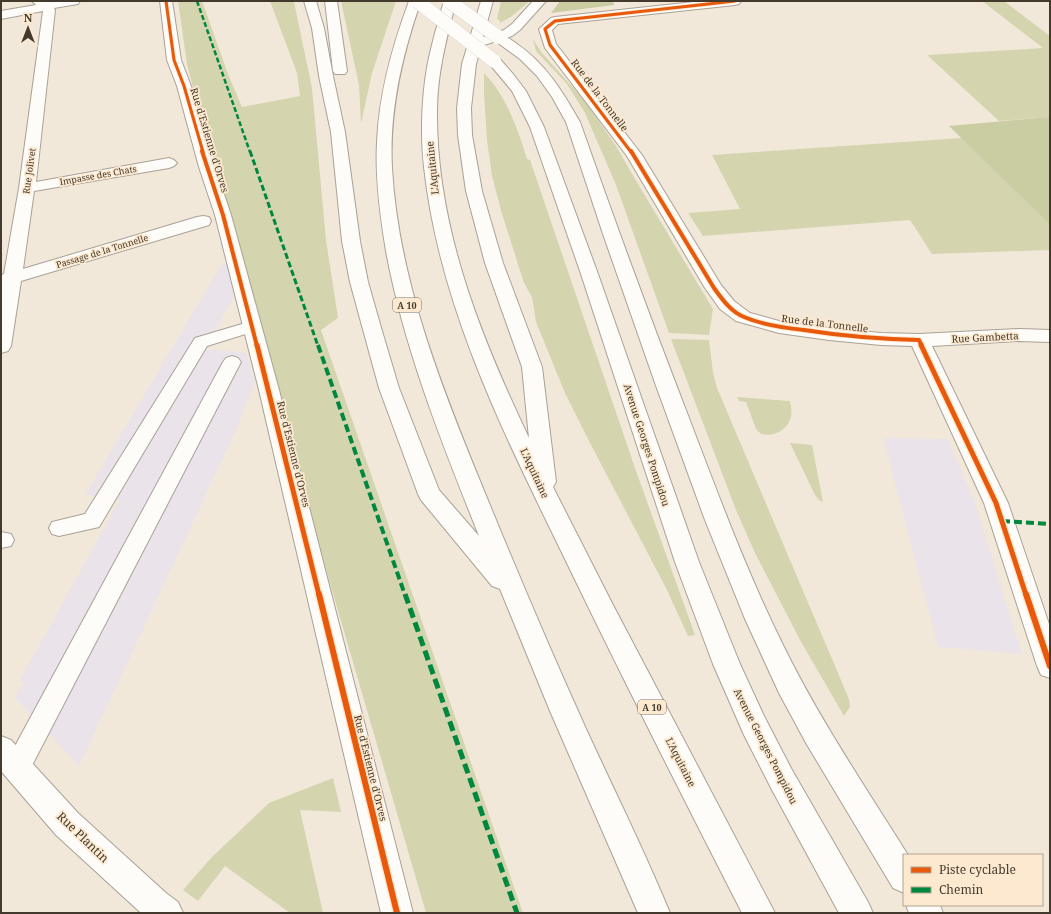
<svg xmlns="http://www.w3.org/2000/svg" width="1051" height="914" font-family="'Noto Serif',serif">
<rect width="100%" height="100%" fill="#f2e8da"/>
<!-- industrial -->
<g fill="#eae3e9">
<polygon points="227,263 235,295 205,349 246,353 255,382 237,428 79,766 15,698 24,683 19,682 120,499 85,495 220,267 221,265"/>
<polygon points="883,438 948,439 975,503 1022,654 938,647"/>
</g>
<!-- green -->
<g fill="#d4d5af">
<polygon points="178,1 202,1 228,74 242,107 300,96 297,73 270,1 294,2 312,88 326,240 338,318 321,330 523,913 426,913 325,566 242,264 208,145 187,64"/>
<polygon points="341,1 396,1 372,73 361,124 359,85"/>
<polygon points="501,1 530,1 512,16 500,23 500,21 497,19"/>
<polygon points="982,1 1004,1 1050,36 1050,117 999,121 927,55 1043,48"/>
<polygon points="533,39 541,52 585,101 616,146 635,179 713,309 709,335 669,333 616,185 585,113 567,84 536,51"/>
<path d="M484,73C507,97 517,127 527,159L530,160L635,468L695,635L688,636L666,588L590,443L565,393L536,322L532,297L524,283L502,214L492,176L487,140L484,94Z"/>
<polygon points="962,138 1050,225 1050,250 932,254 910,220 703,236 688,213 740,209 712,155"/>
<polygon points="671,339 709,340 713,372 717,388 849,699 850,707 844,716 800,640 755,553 736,510"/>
<path d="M737,397L790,401C791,406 792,412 791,417C787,430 775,437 761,434L756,429L746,402L739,401Z"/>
<polygon points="790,443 812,445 823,502 819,500 815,495"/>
<polygon points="333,778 341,812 300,810 323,913 290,913 225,866 198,901 183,890 211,858 269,803"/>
</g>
<!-- forest -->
<g fill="#cacca1">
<polygon points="560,1 613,1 614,5 551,13"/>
<polygon points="1050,117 1050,225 949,126"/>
</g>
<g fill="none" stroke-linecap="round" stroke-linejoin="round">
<defs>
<g id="service">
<polygon points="252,321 258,322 260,326 258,330 207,346 99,527 59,536 52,534 49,528 52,522 85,514 195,338"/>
<polygon points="232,356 238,358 241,362 26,777 17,780 8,777 5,768 8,759 223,362 226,358"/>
<polygon points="1,532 11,534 14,540 11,546 1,548"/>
</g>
<g id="minor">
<polygon points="32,1 48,2 80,1 78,4 54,8 55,10 36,182 169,158 174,160 177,163 174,166 169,168 34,191 23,269 197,217 203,216 209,217 211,221 209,225 21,281 11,346 8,351 1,353 1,275 4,274 19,188 43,11 1,19 1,11 36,5"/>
<polygon points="160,1 172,1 181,60 191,86 215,167 231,215 279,390 413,913 381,913 259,390 215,215 199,167 177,86 167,60"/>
<polygon points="703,1 741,1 739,4 735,5 558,24 552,30 556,44 642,155 721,285 734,301 750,313 779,321 829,328 881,333 919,334 1019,329 1050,330 1050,342 1019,341 932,346 1008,503 1050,627 1050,678 1041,675 1037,666 984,503 912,346 881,345 829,340 779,333 736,321 720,309 705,288 627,156 545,48 539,29 551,18 555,17"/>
<polygon points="1,736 11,740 78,813 166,893 178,902 183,913 141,913 56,835 1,771"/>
</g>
<g id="primary">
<path d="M498,33C505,35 511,40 517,44C546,64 563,92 580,122C615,222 651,320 689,418C718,494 746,570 782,643C818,717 864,785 908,855H904V893L893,888L806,743L779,693L745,619L705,520L655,383L603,234L566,122L552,97L537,76L520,59L494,40L492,37L494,34Z"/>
<polygon points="494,57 499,58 513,74 526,91 544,127 598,274 699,562 740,664 764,716 792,770 868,902 873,913 839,913 772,790 744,735 713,664 675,562 581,274 530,127 512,91 487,61 489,58"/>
<polygon points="906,905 940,905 943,913 909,913"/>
</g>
<g id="motorway">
<path d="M304,1H316L324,28L333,76L345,132L360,241L368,282L382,331L399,388L439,490L479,536C442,443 404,349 386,251C380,215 375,178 377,142C379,93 392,47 409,1H421C402,55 389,111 392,168C398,275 438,378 478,476C513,562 549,647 587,731C615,792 645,852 670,913H638L550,711L500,589L492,586L421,500L418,494L379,388L350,282L342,241L331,132L319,76L312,28Z"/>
<polygon points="325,1 337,1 347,71 345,74 335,74 333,71"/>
<path d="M444,1H456C447,37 437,73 437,111C436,226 480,335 529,438L522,367L485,263L475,225L466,191L458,135L457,108L462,64L481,1H493L483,37L504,30L512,24L533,1H546L520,30L512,36L481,46L476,64L471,108L472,135L482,191L503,263L542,367L556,482L553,487L613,605L775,913H742C681,794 621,675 563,555C503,432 439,305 424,167C420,133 422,86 430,53C434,36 439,18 444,1Z"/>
</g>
</defs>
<!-- service casing -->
<use href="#service" stroke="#a9a195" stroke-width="2"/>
<!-- minor casing -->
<use href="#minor" stroke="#a9a195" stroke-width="2"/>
<!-- primary casing -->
<use href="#primary" stroke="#a9a195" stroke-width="2"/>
<!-- motorway casing -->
<use href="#motorway" stroke="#a9a195" stroke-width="2"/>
<!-- service -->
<use href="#service" fill="#fdfcf9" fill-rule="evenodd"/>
<!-- minor -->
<use href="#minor" fill="#fdfcf9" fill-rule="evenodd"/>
<!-- primary -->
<use href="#primary" fill="#fdfcf9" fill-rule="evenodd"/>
<!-- motorway -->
<use href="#motorway" fill="#fdfcf9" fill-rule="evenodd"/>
<defs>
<g id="primary-bridge">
<polyline points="417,1 494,61"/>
<polyline points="449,1 498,37"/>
</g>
</defs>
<!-- primary-bridge casing -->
<use href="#primary-bridge" stroke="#a9a195" stroke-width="14" stroke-linecap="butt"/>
<!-- primary-bridge -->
<use href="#primary-bridge" stroke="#fdfcf9" stroke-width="14"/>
<!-- quiet-far3 -->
<polyline stroke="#00873e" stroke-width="2.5" stroke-dasharray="5 2.5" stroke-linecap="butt" points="197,1 250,152"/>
<!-- quiet-far2 -->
<polyline stroke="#00873e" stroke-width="3" stroke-dasharray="6 3" stroke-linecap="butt" points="250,151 318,346"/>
<!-- quiet-far1 -->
<g stroke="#00873e" stroke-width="4" stroke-dasharray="8 4" stroke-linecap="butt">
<polyline points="318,345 405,595"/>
<polyline points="1002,521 1050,524"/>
</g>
<!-- quiet -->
<polyline stroke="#00873e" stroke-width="5" stroke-dasharray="10 5" stroke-linecap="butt" points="405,594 517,913"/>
<defs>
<g id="cycleway-far3">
<polyline points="166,1 174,60 184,86 203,152"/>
<polyline points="631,152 550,45 545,29 555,21 735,1"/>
</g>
<g id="cycleway-far2">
<polyline points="202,151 223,215 257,346"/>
<path d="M631,151L714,288C722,299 731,312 744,317C763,325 784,328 804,330C842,336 880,339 919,340L922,346"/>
</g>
<g id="cycleway-far1">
<polyline points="257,345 319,595"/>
<polyline points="921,345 996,503 1026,595"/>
</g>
<g id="cycleway">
<polyline points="319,594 397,913"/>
<polyline points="1026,594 1050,666"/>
</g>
</defs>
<!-- cycleway-far3 casing -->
<use href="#cycleway-far3" stroke="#fce9d0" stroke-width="4.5"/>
<!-- cycleway-far2 casing -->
<use href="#cycleway-far2" stroke="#fce9d0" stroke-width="6"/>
<!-- cycleway-far1 casing -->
<use href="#cycleway-far1" stroke="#fce9d0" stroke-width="8"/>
<!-- cycleway casing -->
<use href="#cycleway" stroke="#fce9d0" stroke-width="9"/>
<!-- cycleway-far3 -->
<use href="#cycleway-far3" stroke="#e8590c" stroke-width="3"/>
<!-- cycleway-far2 -->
<use href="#cycleway-far2" stroke="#e8590c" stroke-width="4"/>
<!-- cycleway-far1 -->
<use href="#cycleway-far1" stroke="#e8590c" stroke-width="5"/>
<!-- cycleway -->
<use href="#cycleway" stroke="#e8590c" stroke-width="6"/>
</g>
<g text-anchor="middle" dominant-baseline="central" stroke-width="3.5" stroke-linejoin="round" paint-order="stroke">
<!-- far-street labels -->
<g font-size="9" fill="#433a2d" stroke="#fce9d0">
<text transform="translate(29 171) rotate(-82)">Rue Jolivet</text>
<text transform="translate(98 175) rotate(-10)">Impasse des Chats</text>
<text transform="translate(102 251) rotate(-17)">Passage de la Tonnelle</text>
</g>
<!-- shield labels -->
<g fill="#fce9d0" stroke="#7a6e5e" stroke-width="1">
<rect x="393" y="298" width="28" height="14" rx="3"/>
<rect x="638" y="700" width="28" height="14" rx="3"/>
</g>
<g font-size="9" font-weight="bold" fill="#433a2d">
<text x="407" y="305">A 10</text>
<text x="652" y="707">A 10</text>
</g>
<!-- street labels -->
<g font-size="10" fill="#433a2d" stroke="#fce9d0">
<text transform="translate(600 95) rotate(53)">Rue de la Tonnelle</text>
<text transform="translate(210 140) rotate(73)">Rue d'Estienne d'Orves</text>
<text transform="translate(432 168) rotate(-96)">L'Aquitaine</text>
<text transform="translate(825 323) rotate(7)">Rue de la Tonnelle</text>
<text transform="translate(985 337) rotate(-3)">Rue Gambetta</text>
<text transform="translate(647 445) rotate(72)">Avenue Georges Pompidou</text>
<text transform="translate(294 454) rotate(76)">Rue d'Estienne d'Orves</text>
<text transform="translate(535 473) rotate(65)">L'Aquitaine</text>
<text transform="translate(766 746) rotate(63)">Avenue Georges Pompidou</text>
<text transform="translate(681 762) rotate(63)">L'Aquitaine</text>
<text transform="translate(371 768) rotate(76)">Rue d'Estienne d'Orves</text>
</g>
<!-- near-street labels -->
<g font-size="12" fill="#433a2d" stroke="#fce9d0">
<text transform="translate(83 837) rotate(44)">Rue Plantin</text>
</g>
</g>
<!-- border -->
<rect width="1051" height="914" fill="none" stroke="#433a2d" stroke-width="4"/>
<!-- legend -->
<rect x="903" y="854" width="140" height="52" fill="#fce9d0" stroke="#b2a38f"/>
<rect x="911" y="867" width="20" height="6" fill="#e8590c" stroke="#b2a38f"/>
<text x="939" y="874" font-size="12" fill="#433a2d">Piste cyclable</text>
<rect x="911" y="887" width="20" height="6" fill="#00873e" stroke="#b2a38f"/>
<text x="939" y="894" font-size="12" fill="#433a2d">Chemin</text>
<!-- north arrow -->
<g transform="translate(28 28)" stroke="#fce9d0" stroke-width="3" paint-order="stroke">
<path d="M0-3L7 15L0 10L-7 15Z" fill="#433a2d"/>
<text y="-6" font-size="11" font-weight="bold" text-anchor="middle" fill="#433a2d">N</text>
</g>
</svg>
